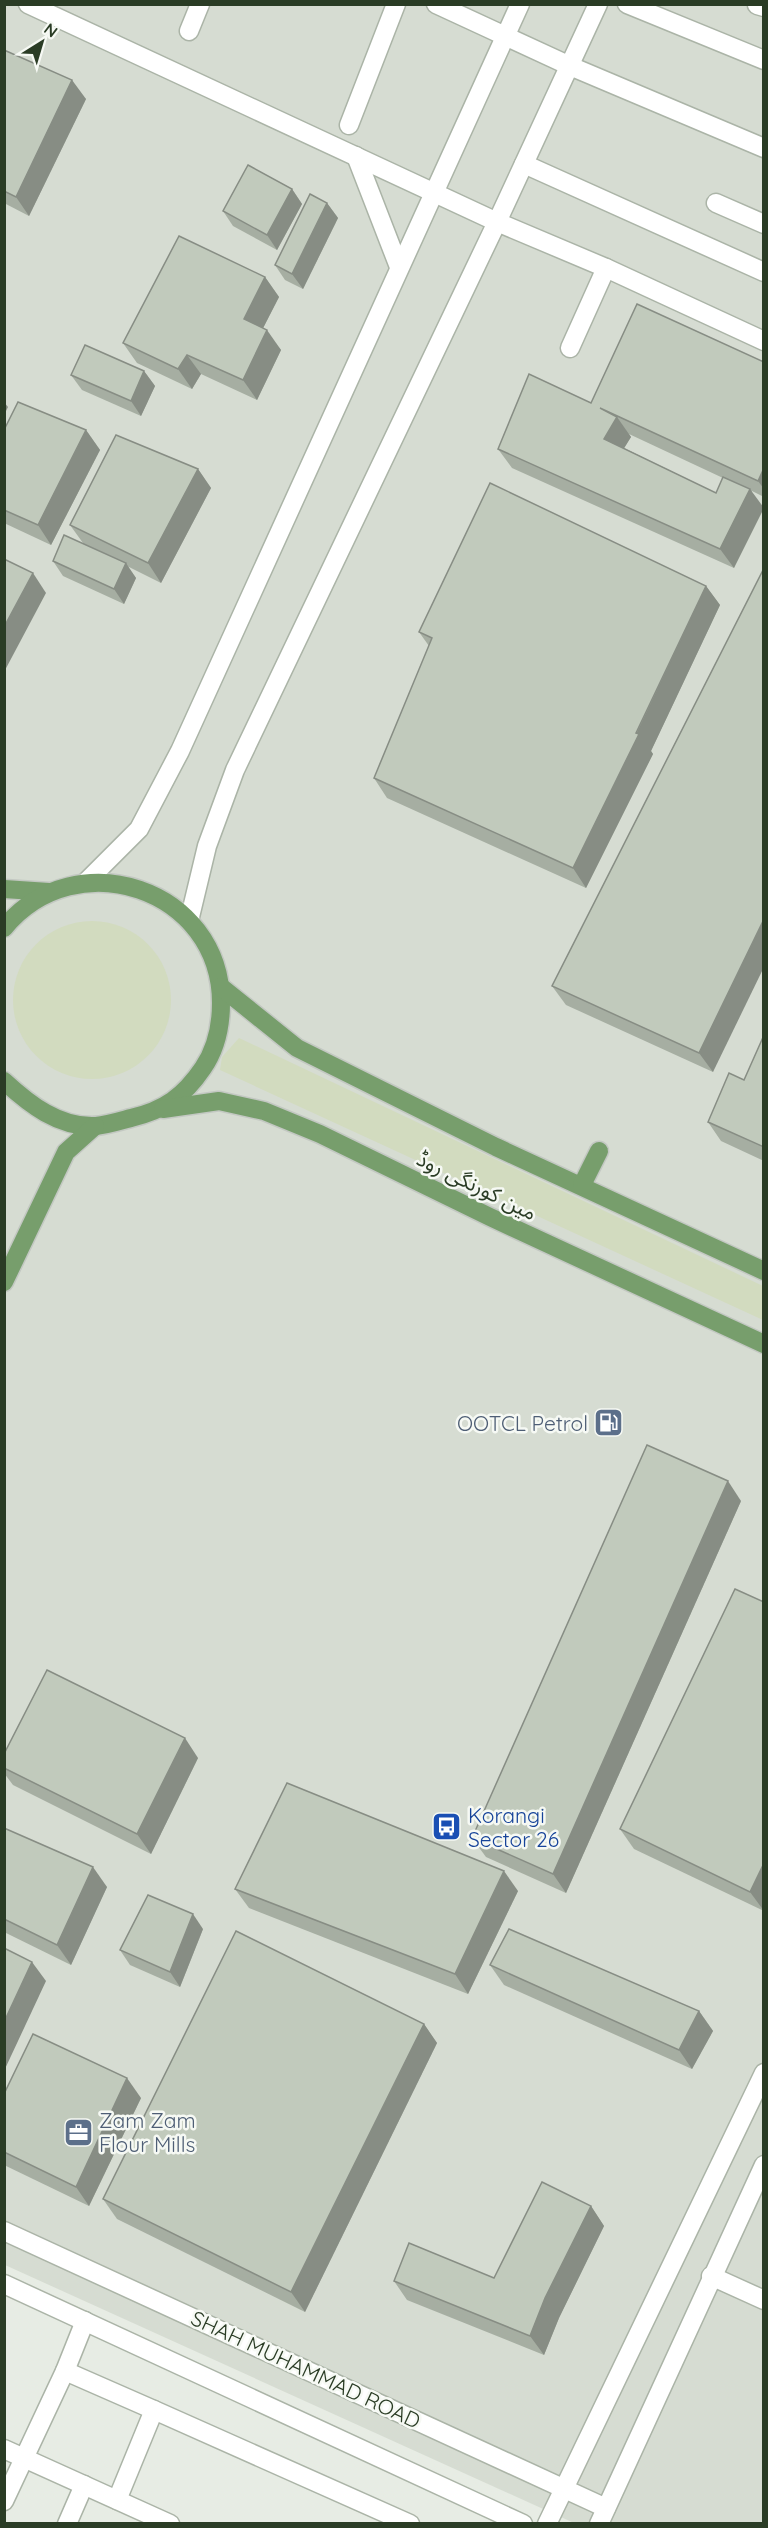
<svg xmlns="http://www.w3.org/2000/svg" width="768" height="2528" font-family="Quicksand,'Noto Sans Arabic',sans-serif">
<rect width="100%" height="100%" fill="#e7ece4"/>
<!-- built -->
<polygon fill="#d6dcd2" points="5,5 763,5 763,2523 574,2523 5,2265"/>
<!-- green -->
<g fill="#d2dbbf">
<circle cx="92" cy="1000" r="79"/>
<polygon points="239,1038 763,1286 763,1320 220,1070 222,1057"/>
</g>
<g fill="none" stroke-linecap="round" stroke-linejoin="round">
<defs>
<g id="minor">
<polyline points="28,4 497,222 606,268 764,341"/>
<polyline points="436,4 570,66 764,148"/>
<polyline points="627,4 764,60"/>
<polyline points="757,5 764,7"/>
<polyline points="189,31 200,4"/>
<polyline points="349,125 396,4"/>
<polyline points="356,156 399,267"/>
<polyline points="524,164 764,272"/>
<polyline points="716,203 764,224"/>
<polyline points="570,348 606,268"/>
<polyline points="86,882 139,829 180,751 520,4"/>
<polyline points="189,921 207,846 235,770 497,222 598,4"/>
<polyline points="4,2231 606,2508"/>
<polyline points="711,2276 764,2300"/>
<polyline points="4,2284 523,2524"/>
<polyline points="65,2371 154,2410 117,2500"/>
<polyline points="154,2410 410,2524"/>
<polyline points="4,2449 170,2524"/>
<polyline points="4,2501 65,2371 85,2321"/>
<polyline points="67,2524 84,2485"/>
<polyline points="547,2524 764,2073"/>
<polyline points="599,2524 764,2165"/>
</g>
<g id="major">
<polyline points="4,889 49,892"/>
<path d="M4,928C76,840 221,889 221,1003C221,1026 216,1049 203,1068C184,1096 165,1110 131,1118C120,1121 107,1125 96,1126C59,1128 29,1104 4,1081"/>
<polyline points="221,987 297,1048 496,1147 764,1271"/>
<polyline points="163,1109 219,1101 264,1111 320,1134 490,1217 764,1344"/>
<polyline points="582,1185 599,1151"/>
<polyline points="4,1282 66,1152 95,1126"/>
</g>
</defs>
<!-- minor casing -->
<use href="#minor" stroke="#abb4a7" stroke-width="21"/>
<!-- major casing -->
<use href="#major" stroke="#c3c8c2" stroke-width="21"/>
<!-- minor -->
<use href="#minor" stroke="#fff" stroke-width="18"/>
<!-- major -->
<use href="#major" stroke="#779e6c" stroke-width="18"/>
</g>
<!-- wall -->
<g fill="#a6aea2" fill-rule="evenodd">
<polygon points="4,50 86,99 29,216 4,203"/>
<polygon points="292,189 302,204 277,250 233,226 223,211"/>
<polygon points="327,203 338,218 303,289 285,280 275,265"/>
<polygon points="265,277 279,297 263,328 281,350 257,400 201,374 192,389 137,363 123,343"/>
<path d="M764,362V497L752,491L734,568L512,468L498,449ZM629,434L723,478L716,493L624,448L631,437Z"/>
<polygon points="144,371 155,386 141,416 82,390 71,375"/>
<polygon points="4,430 86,430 100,450 51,545 4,523"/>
<polygon points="198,469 211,488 161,583 127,566 136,578 124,604 63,576 53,561 83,543 70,525"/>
<polygon points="764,568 713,1072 566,1005 552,986"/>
<polygon points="706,586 720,605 651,751 653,754 586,888 387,798 374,778 429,646 419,632"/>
<polygon points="764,1035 764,1161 721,1141 708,1122 744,1080"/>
<polygon points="741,1501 566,1893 486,1857 472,1838"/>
<polygon points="764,1602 764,1911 634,1849 620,1829"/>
<polygon points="4,1754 198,1758 151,1854 13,1785 4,1773"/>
<polygon points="4,1828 107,1887 71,1965 4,1932"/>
<polygon points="235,1889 518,1891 468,1994 249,1908"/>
<polygon points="203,1929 180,1987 130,1965 120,1950"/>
<polygon points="490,1965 699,2011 713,2031 692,2069 504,1985"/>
<polygon points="424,2024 437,2043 305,2312 117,2219 103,2199"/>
<polygon points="4,2094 141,2098 89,2206 4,2165"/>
<polygon points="591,2206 604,2226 559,2318 544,2355 407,2300 394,2281 494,2278"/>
</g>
<!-- shaded-wall -->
<g fill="#878d84">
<polygon points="72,80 86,99 29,216 16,197"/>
<polygon points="292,189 302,204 277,250 267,235"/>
<polygon points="327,203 338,218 303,289 292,274"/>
<polygon points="265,277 279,297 258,338 244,319"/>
<polygon points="267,330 281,350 257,400 243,380"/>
<polygon points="187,355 201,374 192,389 178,369"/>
<polygon points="144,371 155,386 141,416 131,401"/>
<polygon points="4,402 8,407 4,415"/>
<polygon points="617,417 631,437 618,458 604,439"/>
<polygon points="86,430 100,450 51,545 38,525"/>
<polygon points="764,468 764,489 758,481"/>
<polygon points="198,469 211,488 161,583 148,563"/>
<polygon points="750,489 764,508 734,568 720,549"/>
<polygon points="126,563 136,578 124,604 114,589"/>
<polygon points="33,573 46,593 4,672 4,627"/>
<polygon points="706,586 720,605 651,751 653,754 586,888 573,868"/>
<polygon points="764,919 764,967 713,1072 699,1053"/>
<polygon points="728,1481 741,1501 566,1893 553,1874"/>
<polygon points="185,1738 198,1758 151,1854 137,1834"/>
<polygon points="764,1863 764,1911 750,1892"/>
<polygon points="93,1867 107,1887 71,1965 57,1945"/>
<polygon points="504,1871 518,1891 468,1994 455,1974"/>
<polygon points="193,1914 203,1929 180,1987 170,1972"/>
<polygon points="32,1962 46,1981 4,2071 4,2022"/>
<polygon points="699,2011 713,2031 692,2069 679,2050"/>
<polygon points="424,2024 437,2043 305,2312 291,2292"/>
<polygon points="127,2078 141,2098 89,2206 76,2187"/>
<polygon points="591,2206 604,2226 559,2318 544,2355 530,2336 545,2298"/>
</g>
<!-- building -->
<g fill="#c1cabc" stroke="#878d84" stroke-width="1.5">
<polygon points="4,50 72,80 16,197 4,191"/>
<polygon points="248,165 292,189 267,235 223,211"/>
<polygon points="310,194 327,203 292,274 275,265"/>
<polygon points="179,236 265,277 244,319 267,330 243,380 187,355 178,369 123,343"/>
<polygon points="637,304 764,362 764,468 758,481 600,408 617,417 604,439 716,493 723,477 750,489 720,549 498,449 529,374 591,403"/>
<polygon points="85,345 144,371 131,401 71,375"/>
<polygon points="18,402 86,430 38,525 4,510 4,430"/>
<polygon points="116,435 198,469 148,563 70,525"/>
<polygon points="490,483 706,586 636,733 639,734 573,868 374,778 432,638 419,632"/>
<polygon points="64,535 126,563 114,589 53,561"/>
<polygon points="4,559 33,573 4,627"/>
<polygon points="764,568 764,919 699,1053 552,986"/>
<polygon points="764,1035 764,1147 708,1122 729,1073 744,1080"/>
<polygon points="647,1445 728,1481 553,1874 472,1838"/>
<polygon points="735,1589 764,1602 764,1863 750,1892 620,1829"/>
<polygon points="47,1670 185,1738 137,1834 4,1768 4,1754"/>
<polygon points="287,1783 504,1871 455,1974 235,1889"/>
<polygon points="4,1828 93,1867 57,1945 4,1919"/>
<polygon points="148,1895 193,1914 170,1972 120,1950"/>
<polygon points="509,1929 699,2011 679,2050 490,1965"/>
<polygon points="236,1931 424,2024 291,2292 103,2199"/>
<polygon points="4,1948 32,1962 4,2022"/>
<polygon points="33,2034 127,2078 76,2187 4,2152 4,2094"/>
<polygon points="542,2182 591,2206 545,2298 530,2336 394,2281 409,2243 494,2278"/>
</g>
<!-- icons -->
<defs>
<symbol id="fuel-square" viewBox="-11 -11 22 22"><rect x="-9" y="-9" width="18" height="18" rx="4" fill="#5c6f8a" stroke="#f6f9f4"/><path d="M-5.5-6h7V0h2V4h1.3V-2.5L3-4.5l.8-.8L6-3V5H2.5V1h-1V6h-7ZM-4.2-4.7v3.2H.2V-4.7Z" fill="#fff"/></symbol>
<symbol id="bus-square" viewBox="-11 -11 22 22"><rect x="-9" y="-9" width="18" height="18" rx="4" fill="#1a4fb4" stroke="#f6f9f4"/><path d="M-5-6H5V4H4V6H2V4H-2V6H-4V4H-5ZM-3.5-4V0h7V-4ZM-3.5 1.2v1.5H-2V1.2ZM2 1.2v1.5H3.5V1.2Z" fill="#fff"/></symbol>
<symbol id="office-square" viewBox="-11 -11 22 22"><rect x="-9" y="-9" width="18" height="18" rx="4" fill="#5c6f8a" stroke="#f6f9f4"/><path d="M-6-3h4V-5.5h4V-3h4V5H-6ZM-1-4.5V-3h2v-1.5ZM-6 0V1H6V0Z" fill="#fff"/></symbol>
</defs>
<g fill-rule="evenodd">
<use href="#fuel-square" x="592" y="1406" width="33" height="33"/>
<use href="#bus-square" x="430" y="1810" width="33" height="33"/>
<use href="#office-square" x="62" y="2116" width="33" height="33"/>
</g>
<g text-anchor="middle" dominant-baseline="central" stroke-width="5" stroke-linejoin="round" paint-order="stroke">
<!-- street labels -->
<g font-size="21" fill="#2a3c25" stroke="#f6f9f4">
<text transform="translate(477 1185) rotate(26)">مین کورنگی روڈ</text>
<text transform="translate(306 2369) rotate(25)">SHAH MUHAMMAD ROAD</text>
</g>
<!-- service labels -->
<g font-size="21" fill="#4e5e75" stroke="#f6f9f4" text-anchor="end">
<text x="588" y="1423">OOTCL Petrol</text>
<text x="99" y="2120" text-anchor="start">Zam Zam<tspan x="99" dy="24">Flour Mills</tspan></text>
</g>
<!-- transit labels -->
<g font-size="21" fill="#164399" stroke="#f6f9f4" text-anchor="start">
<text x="468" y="1815">Korangi<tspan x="468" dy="24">Sector 26</tspan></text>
</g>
</g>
<!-- border -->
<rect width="768" height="2528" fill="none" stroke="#2a3c25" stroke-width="12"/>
<!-- north arrow -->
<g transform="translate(42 42) rotate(37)" stroke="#f6f9f4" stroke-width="4.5" paint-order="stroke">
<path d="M0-4.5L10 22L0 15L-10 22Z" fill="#2a3c25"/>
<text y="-9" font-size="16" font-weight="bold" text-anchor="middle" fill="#2a3c25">N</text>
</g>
</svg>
